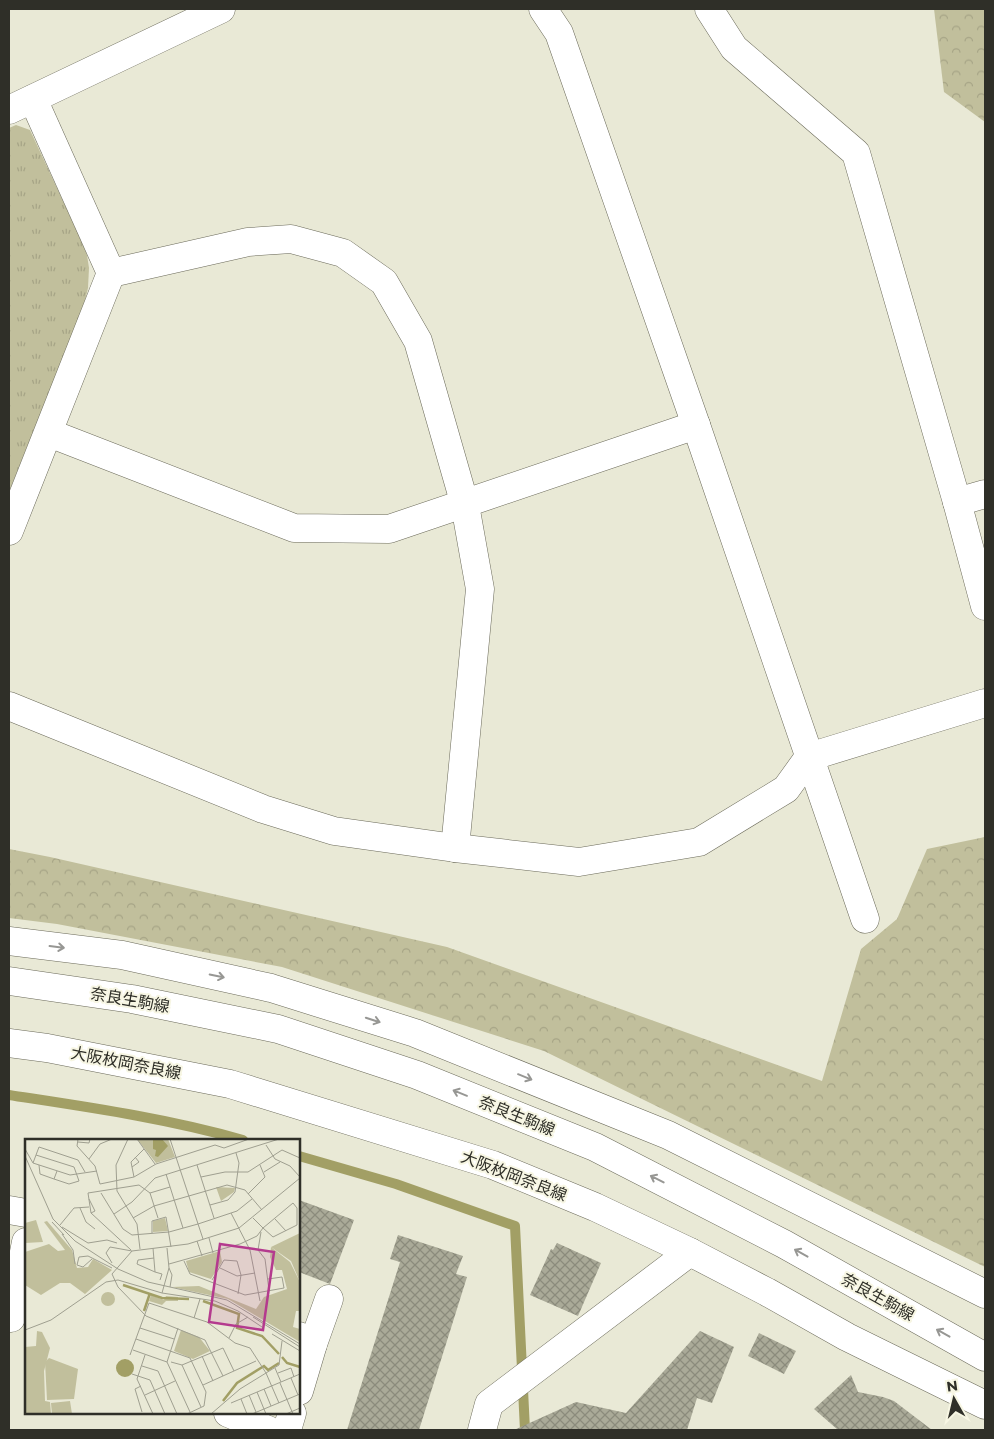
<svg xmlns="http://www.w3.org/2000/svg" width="994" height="1439" font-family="Montserrat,'Noto Sans JP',sans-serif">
<defs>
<pattern id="grass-tufts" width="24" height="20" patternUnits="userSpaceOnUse" patternTransform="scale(1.25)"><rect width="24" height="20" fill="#c1bf9c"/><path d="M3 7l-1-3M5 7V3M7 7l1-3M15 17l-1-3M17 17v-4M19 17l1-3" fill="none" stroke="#a6a486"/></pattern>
<pattern id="forest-crowns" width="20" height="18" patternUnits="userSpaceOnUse" patternTransform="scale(1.25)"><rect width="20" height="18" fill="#c1bf9c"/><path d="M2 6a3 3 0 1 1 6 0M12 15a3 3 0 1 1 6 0" fill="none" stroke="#a6a486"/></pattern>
<pattern id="building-cross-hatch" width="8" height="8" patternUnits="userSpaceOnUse" patternTransform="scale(1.25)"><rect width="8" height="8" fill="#aaaa98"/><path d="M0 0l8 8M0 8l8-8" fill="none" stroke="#8b8b7c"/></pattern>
</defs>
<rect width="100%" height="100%" fill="#e9e9d6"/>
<!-- grass -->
<polygon fill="url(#grass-tufts)" points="16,125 30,130 83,244 87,255 89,268 88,288 84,305 9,492 9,128"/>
<!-- forest -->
<g fill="url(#forest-crowns)">
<polygon points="934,9 985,9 985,122 944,92"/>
<polygon points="985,837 985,1267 544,1051 282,967 57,924 9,918 9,849 50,857 447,947 822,1081 861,949 897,919 927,849"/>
</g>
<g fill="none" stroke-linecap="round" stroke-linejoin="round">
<!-- stream -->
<g stroke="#a29f65" stroke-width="10">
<path d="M9,1095C87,1107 166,1118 243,1140"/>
<polyline points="299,1156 396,1184 515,1226 525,1430"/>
</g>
</g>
<!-- building -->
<g fill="url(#building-cross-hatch)">
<polygon points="299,1200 354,1220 330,1284 299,1272"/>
<polygon points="398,1235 463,1256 456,1274 467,1277 419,1430 347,1430 400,1262 390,1259"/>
<polygon points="557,1243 601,1263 578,1316 530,1295 551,1249 553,1250"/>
<polygon points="700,1331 734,1347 712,1403 697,1398 687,1430 514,1430 576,1402 626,1413"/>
<polygon points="759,1333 796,1351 784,1374 748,1356"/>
<polygon points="851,1375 858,1392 883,1397 894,1401 932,1430 838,1430 814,1409"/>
</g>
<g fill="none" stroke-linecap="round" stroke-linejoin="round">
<defs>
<g id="minor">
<polyline points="543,9 559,33 696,425 865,919"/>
<polyline points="709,9 734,48 856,153 957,502 985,606"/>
<polyline points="33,99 111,273"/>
<polyline points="9,110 221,9"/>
<polyline points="49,433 294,528 389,529 696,425"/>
<polyline points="957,502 985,494"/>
<polyline points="9,531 111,273 248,242 291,239 343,253 384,282 418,341 465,505 480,589 455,848"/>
<polyline points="9,706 263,809 334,831 455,848 579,862 699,842 786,789 809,757 985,703"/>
<polyline points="9,1210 26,1213"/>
<polyline points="11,1318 26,1242"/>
<polyline points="299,1336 313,1344 299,1391"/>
<polyline points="313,1344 329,1299"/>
<polyline points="228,1413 268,1430"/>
<polyline points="287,1430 292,1413"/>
<polyline points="482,1430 489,1404 690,1252"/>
</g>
<g id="major">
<polyline points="9,941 122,955 271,988 415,1033 668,1135 985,1294"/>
<polyline points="9,981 132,999 278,1029 417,1075 595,1147 784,1244 985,1357"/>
<polyline points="9,1043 47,1048 230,1084 493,1165 595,1207 690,1252 767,1292 847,1337 985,1405"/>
</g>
</defs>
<!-- minor casing -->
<use href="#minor" stroke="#6b6a5a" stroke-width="29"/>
<!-- major casing -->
<use href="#major" stroke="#6b6a5a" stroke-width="29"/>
<!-- minor -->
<use href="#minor" stroke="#fff" stroke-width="28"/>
<!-- major -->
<use href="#major" stroke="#fff" stroke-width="28"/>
</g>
<!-- one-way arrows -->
<defs><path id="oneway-shaft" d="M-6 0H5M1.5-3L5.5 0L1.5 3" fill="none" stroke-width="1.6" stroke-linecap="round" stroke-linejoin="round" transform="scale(1.25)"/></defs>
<g stroke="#979794">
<use href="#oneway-shaft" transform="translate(57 947) rotate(7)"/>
<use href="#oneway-shaft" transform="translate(217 976) rotate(12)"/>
<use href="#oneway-shaft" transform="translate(373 1020) rotate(18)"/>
<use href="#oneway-shaft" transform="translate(525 1077) rotate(22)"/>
<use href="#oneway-shaft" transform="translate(460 1093) rotate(-158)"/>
<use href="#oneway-shaft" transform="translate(657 1179) rotate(-153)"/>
<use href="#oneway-shaft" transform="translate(801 1253) rotate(-151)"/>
<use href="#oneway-shaft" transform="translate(943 1333) rotate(-151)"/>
</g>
<g text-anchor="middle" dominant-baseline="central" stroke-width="4" stroke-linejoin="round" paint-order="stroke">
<!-- street labels -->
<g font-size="16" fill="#2f2f28" stroke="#f7f6e3">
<text transform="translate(130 1000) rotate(10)">奈良生駒線</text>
<text transform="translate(126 1063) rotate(11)">大阪枚岡奈良線</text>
<text transform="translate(517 1116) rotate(22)">奈良生駒線</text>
<text transform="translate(514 1176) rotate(21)">大阪枚岡奈良線</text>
<text transform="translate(878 1297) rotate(29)">奈良生駒線</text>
</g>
</g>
<!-- overview -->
<g transform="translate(25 1139)">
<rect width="275" height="275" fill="#e9e9d6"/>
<path d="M112,0H143L150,18L131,24ZM191,48L210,49L209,53L196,62ZM140,79L143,92L128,93V82ZM11,81L18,103L0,104V84ZM195,112L197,123L186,140L164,133L161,122ZM156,191L174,198L185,212L168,220L149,212Z" fill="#c1bf9c"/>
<path d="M22,82L47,111L52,129L63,128L68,120L87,131L60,155L45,144H35L16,156L0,146V113L24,105L33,112L40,111L19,83ZM246,108L265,123L275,143V172H271L268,188L275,190V203L203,160L147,148L174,147L231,170L239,158L262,150L257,131H251L245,118ZM126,156L139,161L141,157L153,158V162H141L137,166L124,162ZM12,192L17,193L25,209L19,232L20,262L25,263L26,275H0V208L11,207Z" fill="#c1bf9c"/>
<path d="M275,94V143L266,122L246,108Z" fill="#c1bf9c"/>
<path d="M76 160a7 7 0 1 1 14 0a7 7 0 1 1-14 0ZM24,219L53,230L49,260L22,261L20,223ZM45,262L47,275H27L26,264Z" fill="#c1bf9c"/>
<path d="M128,0H137L143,7L133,18L130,17L131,11L128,10ZM91 229a9 9 0 1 1 18 0a9 9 0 1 1-18 0Z" fill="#a29f65"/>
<path fill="none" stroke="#a29f65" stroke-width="2.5" d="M98,146L137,159L164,160M178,162L214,175L212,189L237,197L254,215M119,172L125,154M257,218L262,224L275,228M198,262L212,244L239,227L243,231L254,224"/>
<path fill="none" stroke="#9f9f90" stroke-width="1" d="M53,0L52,7L70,27L75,45L109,38L131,25L190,6L199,9L224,0M103,0L91,26L92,52L112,85L115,110M112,0L130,25M145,0L178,100M53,3L64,4L65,0M241,6L250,20L265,27L275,38M0,10L8,24L45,36L72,32M11,16L49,28L54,42L44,45L29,40L32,32M0,17L28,80L50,102L93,130L123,143L202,161L275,205M64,20L75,5L87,0M8,24L14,8L53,21L60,33M14,26L15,35L29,40M172,26L189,79M107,28L114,23L110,18M239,33L255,23M141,35L158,89M109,38L106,23L119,10M176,38L200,33H223L257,11L275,19M76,54L98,90L107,96L144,93L173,85L212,72L227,60M125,54L145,48M223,55L240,38L235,26M64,60L70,72L66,74M185,66L203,61L210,53L214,24L211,14M55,69L61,83L70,90M206,74L225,111L235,162M89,75L107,63L130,39L254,0M108,79L129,67L202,46L220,51L237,71M250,80L261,92M27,83L39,96M35,86L49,69L64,68M37,88L63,104L82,101L92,104M236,93L233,111L240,120L244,151M127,94V82L141,78L146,108M37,95L48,111L50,125M184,99L188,114M172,102L177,117M128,109L130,133L137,135L135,141M106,111L66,74L63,54L114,46L125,54L133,79M129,119L113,121L112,125L130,133M67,120L58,128L52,126L54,118L63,117L87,129M159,122L165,135L220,156L259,149L257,138L243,140M87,124L81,114L85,108L107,112M144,125L215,105L232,97L238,89L268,64L272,69V86L248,98L238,89L228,79M144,129L147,136L145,148M195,129L212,137L230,134M187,141L199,121L212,122L216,136L213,155M137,154L144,129L142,109M228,178L275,208M169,179L175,160M115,189L149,200M153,189L142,223L165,273M0,191L26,181L81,143L93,141L137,154L190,162L213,172L237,188M247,195L275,212M204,199L211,185L223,178M111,200L165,219L181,253L179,267L162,275M108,211L142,223M105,216L124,164L182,183L210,204L225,209L241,234L254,264M120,216L112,240L128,275M177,217L188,242M146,223L157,226L176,268M157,226L198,209L209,232M117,227L133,232L152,275M250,229L256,243M253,234L266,229L269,238M107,235L125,241L140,275M198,237L180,201L121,177L93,148L87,135L107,112L163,105L214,89L275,39M266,239L273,256M255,244L268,275M178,246L231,222M116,247L110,250L117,273M239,250L246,267M232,253L241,275M120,256L150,242M224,256L231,273M216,260L222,275M206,264L275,235M186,275L215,250L254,226L257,202M227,275L275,255M261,275L275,269"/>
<path fill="#b43a8e" fill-opacity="0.15" stroke="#b43a8e" stroke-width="2.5" d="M195,105L249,113L238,191L184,183Z"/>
<rect width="275" height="275" fill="none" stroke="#2f2f28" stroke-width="2.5"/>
</g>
<!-- border -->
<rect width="994" height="1439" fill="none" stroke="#2f2f28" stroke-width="20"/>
<!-- north arrow -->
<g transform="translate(954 1399) rotate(352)" stroke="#f7f6e3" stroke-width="4" paint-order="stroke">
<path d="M0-4L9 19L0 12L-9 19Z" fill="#2f2f28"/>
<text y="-8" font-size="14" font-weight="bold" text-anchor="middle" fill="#2f2f28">N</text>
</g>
</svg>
